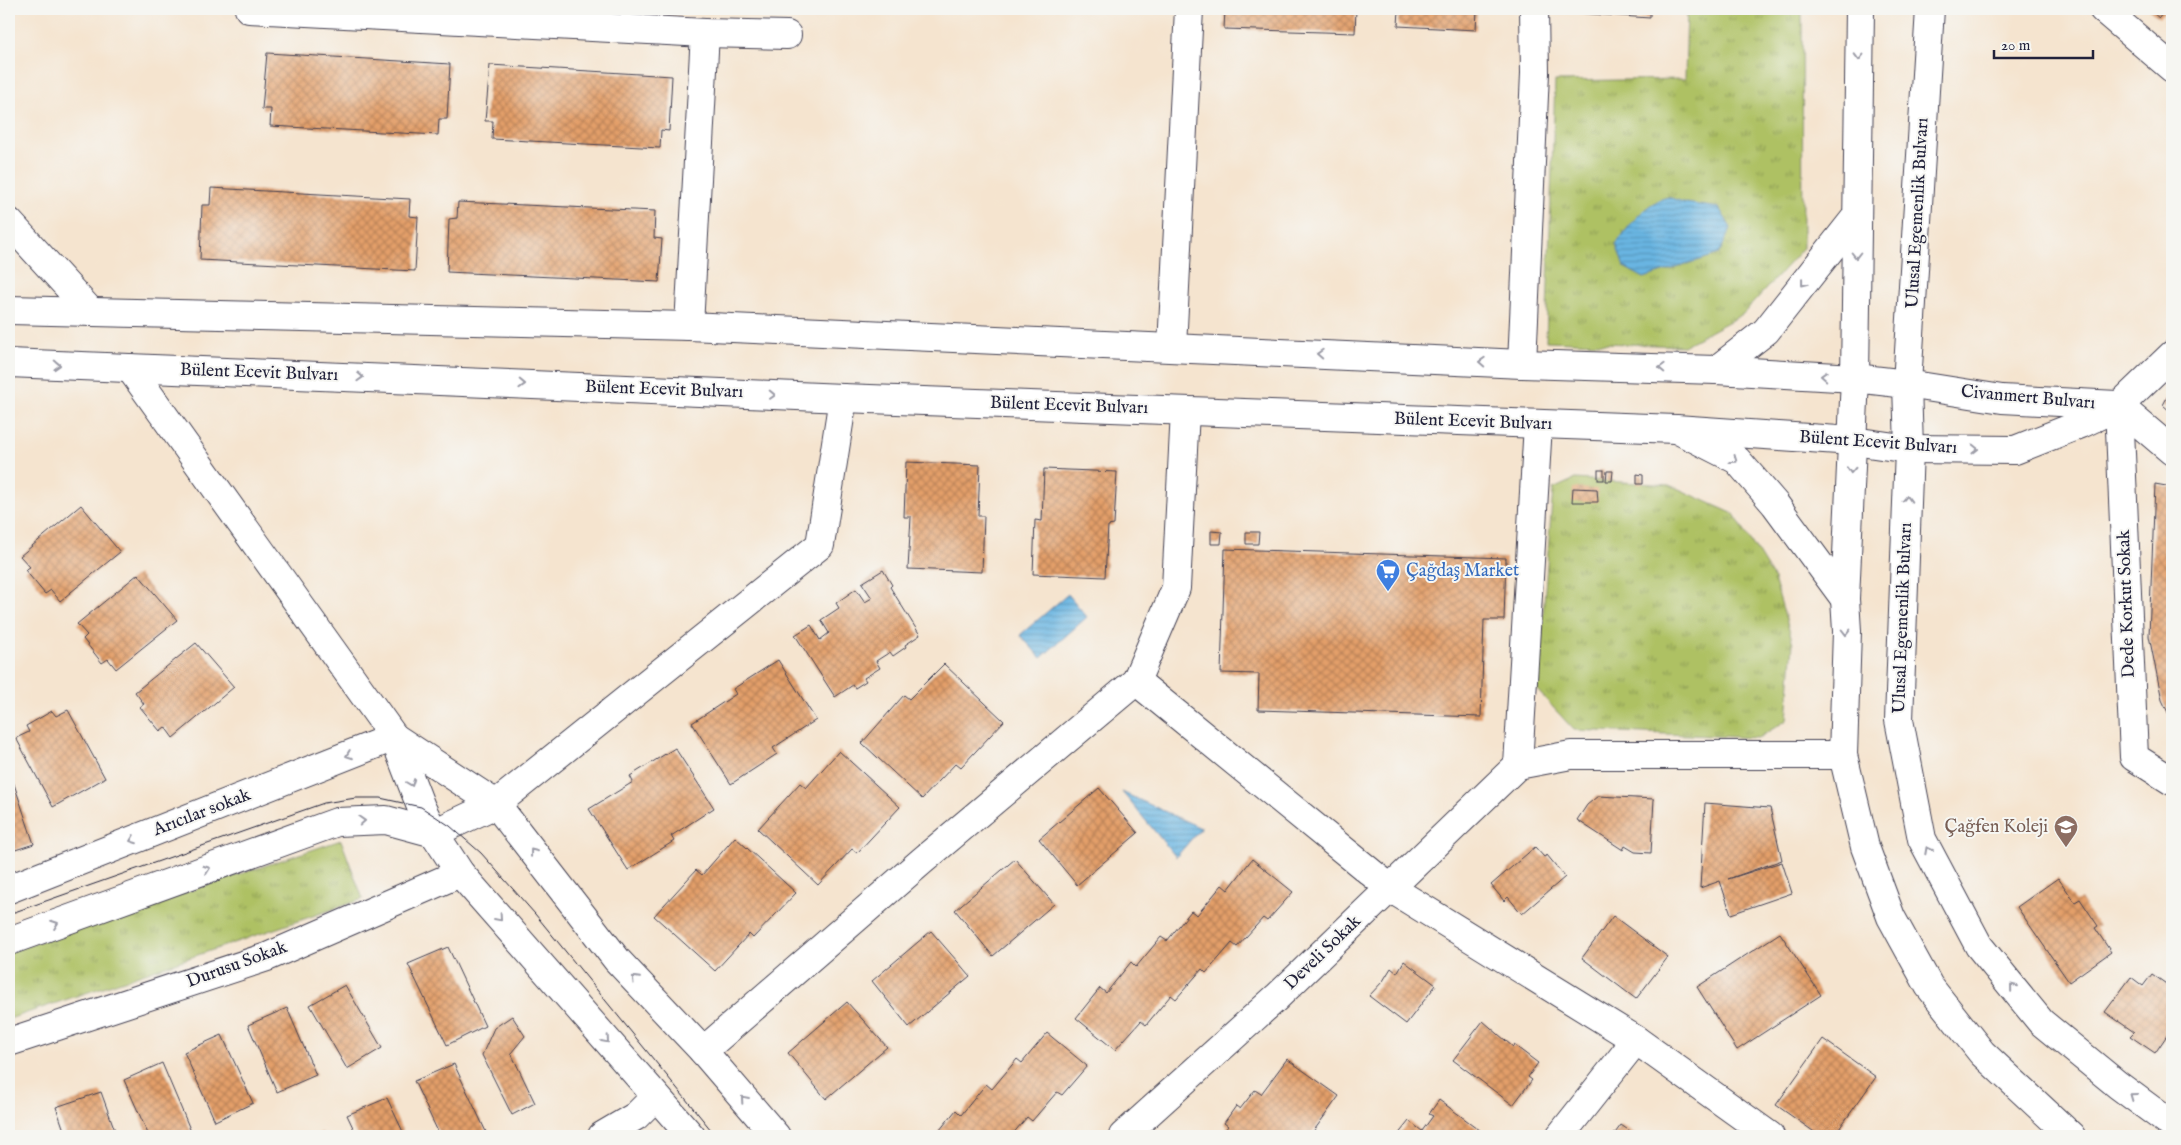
<svg xmlns="http://www.w3.org/2000/svg" width="2181" height="1145" font-family="'IM FELL English',serif">
<defs>
<pattern id="grass-tufts" width="24" height="20" patternUnits="userSpaceOnUse" patternTransform="scale(1.25)"><rect width="24" height="20" fill="#aec164"/><path d="M3 7l-1-3M5 7V3M7 7l1-3M15 17l-1-3M17 17v-4M19 17l1-3" fill="none" stroke="#8d9c54"/></pattern>
<pattern id="water-rules" width="6" height="5" patternUnits="userSpaceOnUse" patternTransform="scale(1.25)"><rect width="6" height="5" fill="#69b5e2"/><path d="M0 2.5h6" fill="none" stroke="#5693b8"/></pattern>
<pattern id="building-cross-hatch" width="8" height="8" patternUnits="userSpaceOnUse" patternTransform="scale(1.25)"><rect width="8" height="8" fill="#e39f69"/><path d="M0 0l8 8M0 8l8-8" fill="none" stroke="#b88158"/></pattern>
</defs>
<rect width="100%" height="100%" fill="#f6f6f2"/>
<filter id="ink" filterUnits="userSpaceOnUse"><feTurbulence type="fractalNoise" baseFrequency=".02" numOctaves="2"/><feDisplacementMap in="SourceGraphic" scale="10" xChannelSelector="R" yChannelSelector="G"/><feConvolveMatrix kernelMatrix="1 2 1 2 8 2 1 2 1" color-interpolation-filters="sRGB"/></filter>
<filter id="wash" filterUnits="userSpaceOnUse"><feTurbulence type="fractalNoise" baseFrequency=".0096" numOctaves="4" result="noise"/><feDisplacementMap in="SourceGraphic" scale="20" xChannelSelector="R" yChannelSelector="G"/><feGaussianBlur stdDeviation="1.12" result="paint"/><feColorMatrix in="noise" values="0 0 0 0 0 0 0 0 0 0 0 0 0 0 0 0 0 1.4 0 .05"/><feComposite in="paint" operator="in"/></filter>
<g filter="url(#wash)">
<rect width="100%" height="100%" fill="#f5e4cf"/>
<!-- grass -->
<g fill="url(#grass-tufts)" stroke="#687250">
<polygon points="1687,9 1802,9 1803,248 1743,314 1683,346 1546,341 1555,81 1685,79"/>
<polygon points="1575,479 1670,485 1734,514 1774,579 1793,643 1787,720 1758,738 1574,730 1537,690 1553,489"/>
<polygon points="341,840 363,899 9,1019 9,952"/>
</g>
<!-- water -->
<g fill="url(#water-rules)" stroke="#466c8e">
<path d="M1668,197L1686,203L1719,208L1731,228L1719,254L1644,278L1624,267L1616,244C1630,225 1644,203 1668,197Z"/>
<polygon points="1068,594 1087,617 1041,658 1020,635"/>
<polygon points="1122,792 1201,828 1176,857"/>
</g>
<g id="blocks">
<!-- building -->
<g fill="url(#building-cross-hatch)">
<polygon points="1225,9 1356,9 1355,33 1224,29"/>
<polygon points="1399,9 1477,9 1476,30 1398,26"/>
<polygon points="1561,9 1650,9 1650,18 1561,12"/>
<polygon points="2148,9 2172,9 2172,15 2165,10 2159,18"/>
<polygon points="267,53 450,64 447,119 439,119 438,135 270,126 271,109 262,109"/>
<polygon points="490,65 672,76 669,131 661,130 660,148 492,139 493,121 485,121"/>
<polygon points="211,188 410,199 409,216 418,217 415,271 200,260 202,205 210,205"/>
<polygon points="458,202 655,211 654,238 662,239 659,282 447,272 449,219 457,218"/>
<polygon points="2172,388 2172,413 2163,405"/>
<polygon points="906,462 980,465 978,516 984,516 982,572 908,569 911,517 904,517"/>
<polygon points="1044,469 1117,472 1114,525 1108,526 1105,577 1033,574 1035,520 1042,521"/>
<rect x="1598" y="470" width="6" height="10"/>
<polygon points="1607,471 1613,471 1612,481 1606,481"/>
<polygon points="1637,474 1643,475 1643,484 1637,484"/>
<polygon points="2155,484 2172,487 2172,721 2162,700 2149,636"/>
<polygon points="1573,488 1597,489 1598,502 1572,502"/>
<polygon points="81,505 120,552 60,601 51,590 45,594 25,570 30,567 20,556"/>
<polygon points="1211,531 1222,532 1221,544 1211,544"/>
<polygon points="1246,532 1259,532 1258,544 1246,544"/>
<polygon points="1225,549 1506,558 1504,620 1484,620 1481,717 1258,710 1259,674 1221,673"/>
<polygon points="883,570 892,585 890,587 920,635 905,645 906,647 893,656 890,652 876,661 880,668 864,678 866,681 855,688 853,685 835,697 795,635 811,625 820,640 829,633 821,620 839,608 836,603 856,589 865,602 872,598 862,583"/>
<polygon points="138,574 177,620 116,669 108,659 102,663 83,639 87,635 77,624"/>
<polygon points="196,643 234,687 173,738 165,727 160,731 140,707 144,704 135,692"/>
<polygon points="778,660 816,720 773,748 777,754 731,784 692,723 736,694 733,689"/>
<polygon points="944,664 1004,721 961,767 956,763 922,799 862,743 904,695 909,699"/>
<polygon points="68,710 105,778 53,807 16,738 29,732 26,726 52,711 56,716"/>
<polygon points="675,748 714,808 671,836 674,841 628,870 589,809 633,782 630,776"/>
<polygon points="839,751 900,807 857,853 852,849 818,885 758,829 800,783 806,788"/>
<polygon points="13,781 34,844 9,852 9,783"/>
<polygon points="1099,788 1138,833 1077,885 1039,839"/>
<polygon points="1598,796 1654,799 1651,853 1635,852 1625,846 1623,850 1577,820 1587,805"/>
<polygon points="1705,803 1770,808 1782,860 1728,879 1782,862 1792,893 1731,914 1720,881 1700,888"/>
<polygon points="735,837 796,893 753,938 749,934 715,971 654,916 696,870 702,875"/>
<polygon points="1535,847 1544,857 1547,855 1565,877 1522,914 1508,897 1504,901 1491,885"/>
<polygon points="1015,859 1054,904 993,956 955,910"/>
<polygon points="1252,859 1293,892 1267,921 1263,918 1237,947 1232,943 1206,973 1202,969 1176,999 1171,995 1146,1025 1141,1021 1115,1050 1076,1018 1100,988 1106,993 1131,962 1136,967 1161,937 1167,941 1191,911 1197,915 1222,885 1228,890"/>
<polygon points="2058,878 2075,902 2080,899 2098,926 2095,928 2111,952 2069,982 2017,907"/>
<polygon points="1613,916 1668,957 1636,999 1582,958"/>
<polygon points="931,931 970,976 909,1027 872,981"/>
<polygon points="1780,933 1821,995 1737,1050 1697,987"/>
<polygon points="448,947 485,1026 447,1045 408,964"/>
<polygon points="1404,961 1436,985 1406,1024 1369,996 1383,981 1391,968 1397,973"/>
<polygon points="2152,974 2172,988 2172,1028 2155,1053 2130,1036 2134,1032 2105,1012 2131,977 2143,986"/>
<polygon points="345,985 382,1048 347,1069 310,1005"/>
<polygon points="847,1002 887,1047 826,1099 788,1053"/>
<polygon points="287,1008 316,1075 277,1092 248,1025"/>
<polygon points="512,1016 525,1036 511,1053 535,1103 512,1115 482,1055 494,1028"/>
<polygon points="1483,1021 1513,1047 1514,1045 1538,1063 1528,1077 1532,1080 1513,1105 1453,1060"/>
<polygon points="1047,1033 1087,1066 1062,1095 1057,1092 1032,1121 1027,1117 1011,1136 935,1136 956,1110 961,1115 986,1084 992,1089 1017,1059 1022,1063"/>
<polygon points="222,1035 253,1103 215,1121 184,1052"/>
<polygon points="1823,1039 1876,1077 1834,1136 1820,1136 1776,1105"/>
<polygon points="1287,1059 1339,1096 1310,1136 1221,1136 1228,1126 1224,1123 1236,1106 1240,1109 1255,1090 1261,1094"/>
<polygon points="162,1063 192,1134 187,1136 149,1136 124,1080"/>
<polygon points="454,1064 488,1136 440,1136 414,1081"/>
<polygon points="101,1092 117,1136 66,1136 56,1107"/>
<polygon points="387,1098 405,1136 357,1136 347,1115"/>
<polygon points="1439,1100 1488,1136 1397,1136 1409,1121 1422,1131 1433,1116 1429,1114"/>
<polygon points="1621,1125 1637,1136 1613,1136"/>
<polygon points="322,1132 324,1136 313,1136"/>
</g>
</g>
</g>
<g filter="url(#ink)">
<use href="#blocks" fill-opacity="0" stroke="#423f51" stroke-width="1"/>
<g fill="none" stroke-linecap="round" stroke-linejoin="round">
<defs>
<g id="minor">
<polyline points="249,9 705,33 787,35"/>
<polyline points="2103,9 2172,68"/>
<polyline points="9,222 91,312"/>
<polyline points="689,326 705,33"/>
<polyline points="1172,347 1189,9"/>
<polyline points="1522,364 1535,73 1534,9"/>
<polyline points="130,368 394,737 421,807 434,833 460,873 691,1136"/>
<polyline points="1907,384 2002,399 2117,405"/>
<polyline points="2119,406 2134,757 2172,781"/>
<polyline points="2119,406 2172,451"/>
<polyline points="1909,449 2015,450 2081,424 2119,406 2172,355"/>
<polyline points="1136,681 1390,888 1636,1040 1770,1136"/>
<polyline points="394,737 496,804 617,960 703,1051 776,1136"/>
<polyline points="1518,765 1538,424"/>
<polyline points="1518,765 1571,755 1843,755"/>
<polyline points="9,889 394,737"/>
<polyline points="9,941 337,822 386,820 434,833 496,804 820,545 843,398"/>
<polyline points="9,1042 267,957 460,873"/>
<polyline points="703,1051 922,861 1136,681 1176,588 1185,411"/>
<polyline points="602,1136 636,1116 655,1097"/>
<polyline points="1123,1136 1277,997 1518,765"/>
<polyline points="1560,1136 1636,1040"/>
</g>
<g id="secondary">
<polyline points="9,310 689,326 1522,364 1716,370 1855,378 1907,384"/>
<polyline points="9,363 843,398 1676,429 1853,441 1909,449"/>
</g>
<g id="primary">
<polyline points="1860,9 1855,378 1845,599 1847,631 1843,755 1865,847 1891,917 1929,986 1982,1053 2071,1136"/>
<polyline points="1930,9 1907,384 1909,449 1899,720 1922,839 1979,946 2041,1022 2118,1085 2172,1125"/>
<polyline points="1716,370 1766,331 1856,217"/>
<polyline points="1676,429 1737,460 1775,504 1845,599"/>
</g>
</defs>
<!-- minor casing -->
<use href="#minor" stroke="#423f51" stroke-width="30"/>
<!-- secondary casing -->
<use href="#secondary" stroke="#423f51" stroke-width="30"/>
<!-- primary casing -->
<use href="#primary" stroke="#423f51" stroke-width="30"/>
<!-- minor -->
<use href="#minor" stroke="#fff" stroke-width="28"/>
<!-- secondary -->
<use href="#secondary" stroke="#fff" stroke-width="28"/>
<!-- primary -->
<use href="#primary" stroke="#fff" stroke-width="28"/>
<!-- tram -->
<polyline stroke="#22223b" stroke-width="1" points="9,914 324,803 356,798 380,798 421,807 450,826 481,853 535,914 716,1136"/>
</g>
<!-- one-way arrows -->
<defs><path id="oneway-chevron" d="M-2-3.5L2.5 0L-2 3.5" fill="none" stroke-width="1.6" stroke-linecap="round" stroke-linejoin="round" transform="scale(1.25)"/></defs>
<g stroke="#9c9ca7">
<use href="#oneway-chevron" transform="translate(1859 57) rotate(91)"/>
<use href="#oneway-chevron" transform="translate(1856 255) rotate(90)"/>
<use href="#oneway-chevron" transform="translate(1804 283) rotate(128)"/>
<use href="#oneway-chevron" transform="translate(1320 354) rotate(-177)"/>
<use href="#oneway-chevron" transform="translate(1482 362) rotate(-177)"/>
<use href="#oneway-chevron" transform="translate(57 365) rotate(2)"/>
<use href="#oneway-chevron" transform="translate(1662 368) rotate(-178)"/>
<use href="#oneway-chevron" transform="translate(1824 376) rotate(-177)"/>
<use href="#oneway-chevron" transform="translate(360 377) rotate(2)"/>
<use href="#oneway-chevron" transform="translate(522 384) rotate(2)"/>
<use href="#oneway-chevron" transform="translate(772 395) rotate(2)"/>
<use href="#oneway-chevron" transform="translate(1975 449) rotate(1)"/>
<use href="#oneway-chevron" transform="translate(1734 460) rotate(36)"/>
<use href="#oneway-chevron" transform="translate(1851 470) rotate(93)"/>
<use href="#oneway-chevron" transform="translate(1907 499) rotate(-88)"/>
<use href="#oneway-chevron" transform="translate(1846 632) rotate(90)"/>
<use href="#oneway-chevron" transform="translate(349 755) rotate(159)"/>
<use href="#oneway-chevron" transform="translate(411 783) rotate(69)"/>
<use href="#oneway-chevron" transform="translate(362 821) rotate(-3)"/>
<use href="#oneway-chevron" transform="translate(133 840) rotate(159)"/>
<use href="#oneway-chevron" transform="translate(1928 850) rotate(-118)"/>
<use href="#oneway-chevron" transform="translate(533 852) rotate(-128)"/>
<use href="#oneway-chevron" transform="translate(207 869) rotate(-20)"/>
<use href="#oneway-chevron" transform="translate(499 918) rotate(49)"/>
<use href="#oneway-chevron" transform="translate(55 924) rotate(-20)"/>
<use href="#oneway-chevron" transform="translate(635 979) rotate(-133)"/>
<use href="#oneway-chevron" transform="translate(2013 987) rotate(-129)"/>
<use href="#oneway-chevron" transform="translate(606 1040) rotate(49)"/>
<use href="#oneway-chevron" transform="translate(2133 1096) rotate(-144)"/>
<use href="#oneway-chevron" transform="translate(744 1099) rotate(-131)"/>
</g>
</g>
<!-- icons -->
<defs>
<symbol id="supermarket-pin" viewBox="-11 -11 22 30"><path d="M0 17L-7.5 6A9.5 9.5 0 1 1 7.5 6Z" fill="#3f7fe0" stroke="#f6f6f2"/><path d="M-6-5.5h2.5l.6 2H6L4.5 2H-2.5L-4.4-4H-6ZM-1.5 3.2a1.3 1.3 0 1 0 .1 0ZM3 3.2a1.3 1.3 0 1 0 .1 0Z" fill="#fff"/></symbol>
<symbol id="school-pin" viewBox="-11 -11 22 30"><path d="M0 17L-7.5 6A9.5 9.5 0 1 1 7.5 6Z" fill="#8d6e63" stroke="#f6f6f2"/><path d="M0-5L7-2L0 1L-7-2ZM-4 1L0 2.5L4 1V4Q0 6-4 4Z" fill="#fff"/></symbol>
</defs>
<g fill-rule="evenodd">
<use href="#supermarket-pin" x="1374" y="557" width="28" height="38"/>
<use href="#school-pin" x="2052" y="813" width="28" height="38"/>
</g>
<g text-anchor="middle" dominant-baseline="central" stroke-width="4" stroke-linejoin="round" paint-order="stroke">
<!-- street labels -->
<g font-size="18" fill="#22223b" stroke="#f6f6f2">
<text transform="translate(1918 213) rotate(-87)">Ulusal Egemenlik Bulvarı</text>
<text transform="translate(259 373) rotate(2)">Bülent Ecevit Bulvarı</text>
<text transform="translate(664 390) rotate(2)">Bülent Ecevit Bulvarı</text>
<text transform="translate(2028 398) rotate(5)">Civanmert Bulvarı</text>
<text transform="translate(1069 406) rotate(2)">Bülent Ecevit Bulvarı</text>
<text transform="translate(1473 422) rotate(2)">Bülent Ecevit Bulvarı</text>
<text transform="translate(1878 443) rotate(4)">Bülent Ecevit Bulvarı</text>
<text transform="translate(2127 604) rotate(-92)">Dede Korkut Sokak</text>
<text transform="translate(1903 618) rotate(-88)">Ulusal Egemenlik Bulvarı</text>
<text transform="translate(202 813) rotate(-21)">Arıcılar sokak</text>
<text transform="translate(1323 953) rotate(-44)">Develi Sokak</text>
<text transform="translate(237 965) rotate(-20)">Durusu Sokak</text>
</g>
<!-- shop labels -->
<g font-size="18" fill="#366cbe" stroke="#f6f6f2" text-anchor="start">
<text x="1406" y="571">Çağdaş Market</text>
</g>
<!-- education labels -->
<g font-size="18" fill="#785e54" stroke="#f6f6f2" text-anchor="end">
<text x="2048" y="827">Çağfen Koleji</text>
</g>
</g>
<!-- margin -->
<rect width="2181" height="1145" fill="none" stroke="#f6f6f2" stroke-width="30"/>
<!-- scale -->
<path d="M1994 50v8h99v-8" fill="none" stroke="#22223b" stroke-width="2.5"/>
<text x="2001" y="50" font-size="15" fill="#22223b" stroke="#f6f6f2" stroke-width="4" paint-order="stroke">20 m</text>
</svg>
